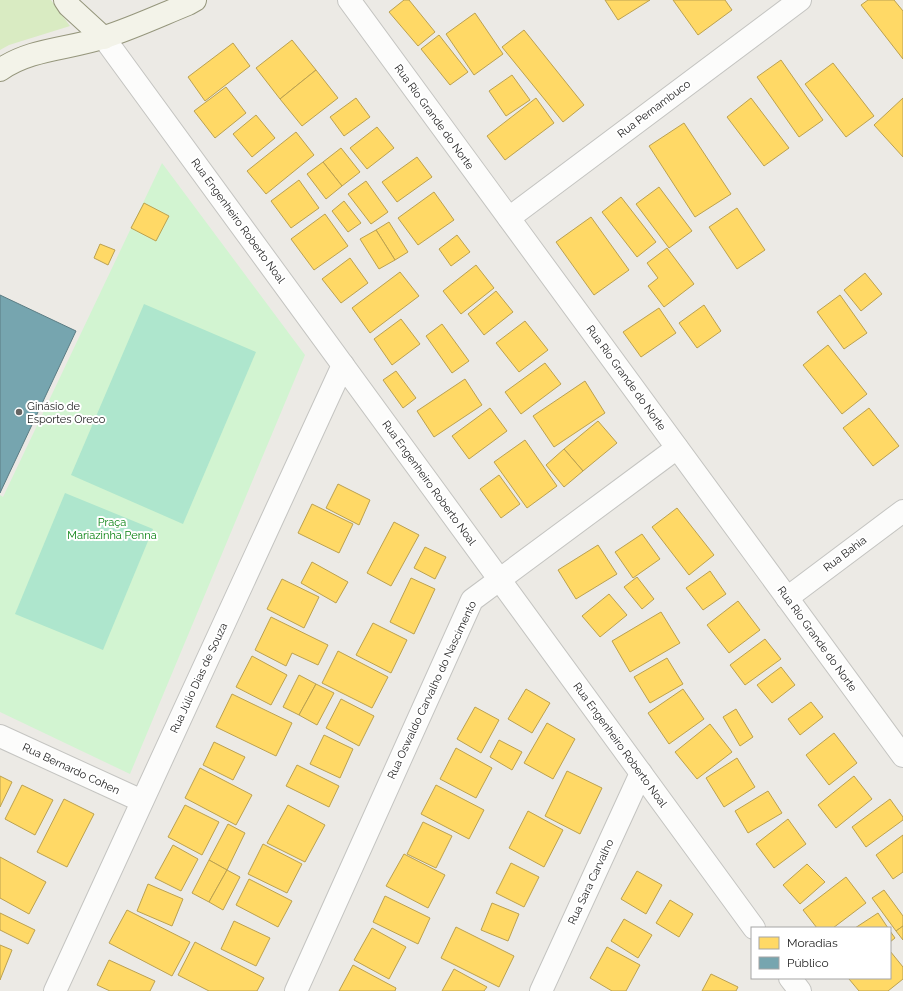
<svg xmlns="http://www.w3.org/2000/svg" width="903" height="991" font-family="Raleway,sans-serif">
<rect width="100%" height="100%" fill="#eceae5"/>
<!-- grass -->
<polygon fill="#d9ebc2" points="0,0 51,0 70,26 9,45 0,50"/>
<!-- park -->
<polygon fill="#d2f4d1" points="162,163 305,355 130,774 0,712 0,495 3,497"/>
<!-- pitch -->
<g fill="#aee6cd">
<polygon points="144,304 256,352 183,524 71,475"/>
<polygon points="65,493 153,529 103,650 15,614"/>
</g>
<!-- homes -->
<g fill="#ffd966" stroke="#bba150">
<polygon points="404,0 409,0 435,32 418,46 389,12"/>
<polygon points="605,0 650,0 618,20"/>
<polygon points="673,0 725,0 732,10 698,35"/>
<polygon points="868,0 894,0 903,11 903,59 861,5"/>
<polygon points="475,13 503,54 474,75 446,34"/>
<polygon points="524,30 584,105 563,122 502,47"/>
<polygon points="439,35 468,72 450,85 421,49"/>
<polygon points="292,40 316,70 280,99 256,68"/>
<polygon points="233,43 250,66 205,101 188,77"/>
<polygon points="781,60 823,120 799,137 757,77"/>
<polygon points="833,63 874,116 846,137 805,84"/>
<polygon points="316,70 338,98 302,126 280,99"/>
<polygon points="512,75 530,100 506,116 489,91"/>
<polygon points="226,87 246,113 215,138 194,111"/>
<polygon points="356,98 370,117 344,136 330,117"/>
<polygon points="536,98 554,123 505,160 487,136"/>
<polygon points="751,98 789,148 764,166 727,117"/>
<polygon points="903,98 903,157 874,125"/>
<polygon points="256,115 275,138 252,157 233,134"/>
<polygon points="684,123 731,194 695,217 649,146"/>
<polygon points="377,127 394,148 367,169 350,148"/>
<polygon points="296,132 314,155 266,194 247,171"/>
<polygon points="341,148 360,172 342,186 323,162"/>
<polygon points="417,157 432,177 397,202 382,182"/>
<polygon points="323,162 342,186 326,199 307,174"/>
<polygon points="299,180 319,208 291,228 271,201"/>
<polygon points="366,181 388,212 371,224 348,194"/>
<polygon points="659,187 692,231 669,248 636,204"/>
<polygon points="434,192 454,220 418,245 398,218"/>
<polygon points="621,197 656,242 637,257 602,212"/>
<polygon points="344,201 361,223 348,232 332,211"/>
<polygon points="144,203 169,216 156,241 131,228"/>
<polygon points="737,208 765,250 737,269 709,227"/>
<polygon points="325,214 348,246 314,270 291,239"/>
<polygon points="591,217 629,270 594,295 556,242"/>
<polygon points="389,222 408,252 395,260 376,230"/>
<polygon points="376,230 395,260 379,269 360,239"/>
<polygon points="457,235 470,252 451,266 439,249"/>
<polygon points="100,244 115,250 108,265 94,258"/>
<polygon points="667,248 694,284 664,307 648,286 658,278 647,263"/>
<polygon points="350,258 368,283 341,303 322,279"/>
<polygon points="476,265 494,288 461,314 443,291"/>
<polygon points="400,272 419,296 370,333 352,308"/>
<polygon points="865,273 882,294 861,311 844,290"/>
<polygon points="496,291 513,312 484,335 468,314"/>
<polygon points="840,295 867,333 844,349 817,312"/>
<polygon points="704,305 721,331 697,348 679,323"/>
<polygon points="659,308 676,333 641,357 623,332"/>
<polygon points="401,319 420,344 392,365 374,339"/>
<polygon points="525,321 548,350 519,372 496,343"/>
<polygon points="442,324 469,361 452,373 426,336"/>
<polygon points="828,345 867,394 842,414 803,365"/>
<polygon points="545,363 561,384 521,414 505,392"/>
<polygon points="396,371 416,398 403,408 383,380"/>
<polygon points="465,379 482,405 434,437 417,411"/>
<polygon points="585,381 605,413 554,447 533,416"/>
<polygon points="490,408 507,431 469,459 452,436"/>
<polygon points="869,408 899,446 873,466 843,428"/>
<polygon points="598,421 617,443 583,471 564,449"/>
<polygon points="525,440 557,486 527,508 494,462"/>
<polygon points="564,449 583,471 564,487 546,465"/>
<polygon points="499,475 520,504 501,518 480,489"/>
<polygon points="338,484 370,500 359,525 326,508"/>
<polygon points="312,504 353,524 339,553 298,533"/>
<polygon points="677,508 714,555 689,575 652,527"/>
<polygon points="394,522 419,535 391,586 367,573"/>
<polygon points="642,534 660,559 633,578 615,552"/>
<polygon points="598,545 617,574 576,599 558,570"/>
<polygon points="425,547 446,557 435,579 414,568"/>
<polygon points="312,562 348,582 336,603 301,583"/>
<polygon points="710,571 726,594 703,610 686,588"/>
<polygon points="637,577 654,599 642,609 624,587"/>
<polygon points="411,578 435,589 414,634 390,622"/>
<polygon points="282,579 319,597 304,628 267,609"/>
<polygon points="609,594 627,615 600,637 582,616"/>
<polygon points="738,601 760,630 729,653 707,625"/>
<polygon points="661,612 680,643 630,672 612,641"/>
<polygon points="271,617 328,645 318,665 292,653 286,666 255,650"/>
<polygon points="373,623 407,640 391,673 356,655"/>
<polygon points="765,639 781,659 745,685 730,665"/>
<polygon points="338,651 388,677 372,708 322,683"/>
<polygon points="252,656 287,675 271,705 236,687"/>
<polygon points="667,658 683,684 650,703 634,677"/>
<polygon points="781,667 795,685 772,703 757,685"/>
<polygon points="299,675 316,684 299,715 283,707"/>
<polygon points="316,684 334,693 317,725 299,715"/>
<polygon points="526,689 550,703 532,733 508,719"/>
<polygon points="683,689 704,719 669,744 648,713"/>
<polygon points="232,694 292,723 276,756 216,727"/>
<polygon points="341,699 374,716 359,746 326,728"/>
<polygon points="811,702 823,717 800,735 788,719"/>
<polygon points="475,707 499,720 481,753 457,739"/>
<polygon points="736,709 753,737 740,746 723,717"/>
<polygon points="547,723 575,739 553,779 524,763"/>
<polygon points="710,724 732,752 697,779 675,752"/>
<polygon points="834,733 857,763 829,785 806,755"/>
<polygon points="324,735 353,749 340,778 310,764"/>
<polygon points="499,740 522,752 512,770 490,757"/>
<polygon points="214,742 245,757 233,780 203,765"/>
<polygon points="456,748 492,768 476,798 440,779"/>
<polygon points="737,758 755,787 724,807 706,778"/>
<polygon points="297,765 339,786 329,807 286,786"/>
<polygon points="200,768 252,795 236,825 185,798"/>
<polygon points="567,771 602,788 580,834 545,816"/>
<polygon points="0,776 12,782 0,807"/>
<polygon points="854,776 872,799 836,828 818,805"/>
<polygon points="22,785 53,800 35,835 5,819"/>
<polygon points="436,785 484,810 469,839 421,814"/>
<polygon points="768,791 782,813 748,833 735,811"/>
<polygon points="64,799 94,814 67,867 37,852"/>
<polygon points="890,799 903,817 903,820 866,847 852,827"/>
<polygon points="185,805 219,822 202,855 168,837"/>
<polygon points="288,805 325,825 305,862 267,843"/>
<polygon points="528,811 563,830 544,867 509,848"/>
<polygon points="788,819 806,844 774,868 756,844"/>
<polygon points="423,822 452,836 436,868 407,854"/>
<polygon points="228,824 245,833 227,870 209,860"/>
<polygon points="903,835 903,872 893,879 876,855"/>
<polygon points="263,844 302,864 287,893 248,874"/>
<polygon points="173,845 198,859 181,891 155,878"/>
<polygon points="404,854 445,875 428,908 386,886"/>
<polygon points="0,857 46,882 29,914 0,898"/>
<polygon points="209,860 227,870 209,902 192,893"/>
<polygon points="511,863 539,877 524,907 496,893"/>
<polygon points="807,864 825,882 800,904 783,885"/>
<polygon points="227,870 240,877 223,910 209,902"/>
<polygon points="637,871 662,885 646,914 621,899"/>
<polygon points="846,877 866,903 833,928 817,928 803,910"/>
<polygon points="249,879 292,901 278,927 236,905"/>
<polygon points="148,884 183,899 172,926 137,911"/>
<polygon points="884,890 903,916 903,926 896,931 872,898"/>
<polygon points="385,896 430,918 418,944 373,922"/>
<polygon points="670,900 693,914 679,937 656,923"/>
<polygon points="492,903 519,914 508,941 481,930"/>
<polygon points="127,910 190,942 172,976 109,943"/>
<polygon points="0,913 35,930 28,944 0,930"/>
<polygon points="878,913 888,928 855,928"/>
<polygon points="624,919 652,935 638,958 611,941"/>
<polygon points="234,921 270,938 256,966 221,949"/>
<polygon points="903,926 903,940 896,931"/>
<polygon points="456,927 514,956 499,987 441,958"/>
<polygon points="372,928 406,947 389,979 354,960"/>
<polygon points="890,931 895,938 890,942"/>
<polygon points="195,942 264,978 257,991 209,991 178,975"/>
<polygon points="0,945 12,950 0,980"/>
<polygon points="607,947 640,965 626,991 612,991 590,978"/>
<polygon points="890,951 903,967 903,979 888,991 859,991 849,979 850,978 890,978"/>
<polygon points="109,960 155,981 150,991 110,991 97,985"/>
<polygon points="353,965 396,988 395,991 339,991"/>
<polygon points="454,969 487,987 484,991 442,991"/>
<polygon points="711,974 738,987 736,991 702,991"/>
</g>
<!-- public -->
<polygon fill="#76a5af" stroke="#5b7c83" points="0,295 76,331 0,493"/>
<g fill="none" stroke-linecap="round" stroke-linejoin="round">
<defs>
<g id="street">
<polyline points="349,0 903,756"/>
<polyline points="104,38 754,928"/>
<polyline points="509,218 800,0"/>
<polyline points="787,598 903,511"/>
<polyline points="0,736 142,801"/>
<polyline points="790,978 800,991"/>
<polyline points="55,991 343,365"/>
<polyline points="296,991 472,600 677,448"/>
<polyline points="541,991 641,773"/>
</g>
<g id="secondary">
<polyline points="65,0 69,6 104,38"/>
<path d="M0,70C31,48 71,49 105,37C133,28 161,15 188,4L195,0"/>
</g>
</defs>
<!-- street casing -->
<use href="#street" stroke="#c4c4c1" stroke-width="24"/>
<!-- secondary casing -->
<use href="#secondary" stroke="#95967c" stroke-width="24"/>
<!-- street -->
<use href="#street" stroke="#fcfcfb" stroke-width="22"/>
<!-- secondary -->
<use href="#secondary" stroke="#f3f3e9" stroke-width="22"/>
</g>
<!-- markers -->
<circle fill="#656563" stroke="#fff" stroke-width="1.5" cx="19" cy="412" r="4"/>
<g text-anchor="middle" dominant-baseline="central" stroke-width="4" stroke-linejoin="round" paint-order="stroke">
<!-- street labels -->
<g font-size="11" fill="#1d1d1d" stroke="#fff">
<text transform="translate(654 109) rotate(-37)">Rua Pernambuco</text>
<text transform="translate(434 117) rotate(54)">Rua Rio Grande do Norte</text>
<text transform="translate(238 221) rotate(54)">Rua Engenheiro Roberto Noal</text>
<text transform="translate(626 378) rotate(54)">Rua Rio Grande do Norte</text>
<text transform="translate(429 483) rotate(54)">Rua Engenheiro Roberto Noal</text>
<text transform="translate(845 554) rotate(-37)">Rua Bahia</text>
<text transform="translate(817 639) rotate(54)">Rua Rio Grande do Norte</text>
<text transform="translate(199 678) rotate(-65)">Rua Júlio Dias de Souza</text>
<text transform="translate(432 690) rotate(-65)">Rua Oswaldo Carvalho do Nascimento</text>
<text transform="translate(620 745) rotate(54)">Rua Engenheiro Roberto Noal</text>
<text transform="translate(71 769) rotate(25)">Rua Bernardo Cohen</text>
<text transform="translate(591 882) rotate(-65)">Rua Sara Carvalho</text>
</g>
<!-- poi labels -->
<g font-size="11" fill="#1d1d1d" stroke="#fff" text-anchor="start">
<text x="27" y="406">Ginásio de<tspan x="27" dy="13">Esportes Oreco</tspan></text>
</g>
<!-- park labels -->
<g font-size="11" fill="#06800f" stroke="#fff">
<text x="112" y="522">Praça<tspan x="112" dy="13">Mariazinha Penna</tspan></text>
</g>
</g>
<!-- legend -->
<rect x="751" y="927" width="140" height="52" fill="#ffffff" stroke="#a5a5a5"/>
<rect x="759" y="937" width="20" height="12" fill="#ffd966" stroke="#a5a5a5"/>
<text x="787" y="947" font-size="12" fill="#1d1d1d">Moradias</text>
<rect x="759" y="957" width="20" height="12" fill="#76a5af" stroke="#a5a5a5"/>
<text x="787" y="967" font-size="12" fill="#1d1d1d">Público</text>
</svg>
